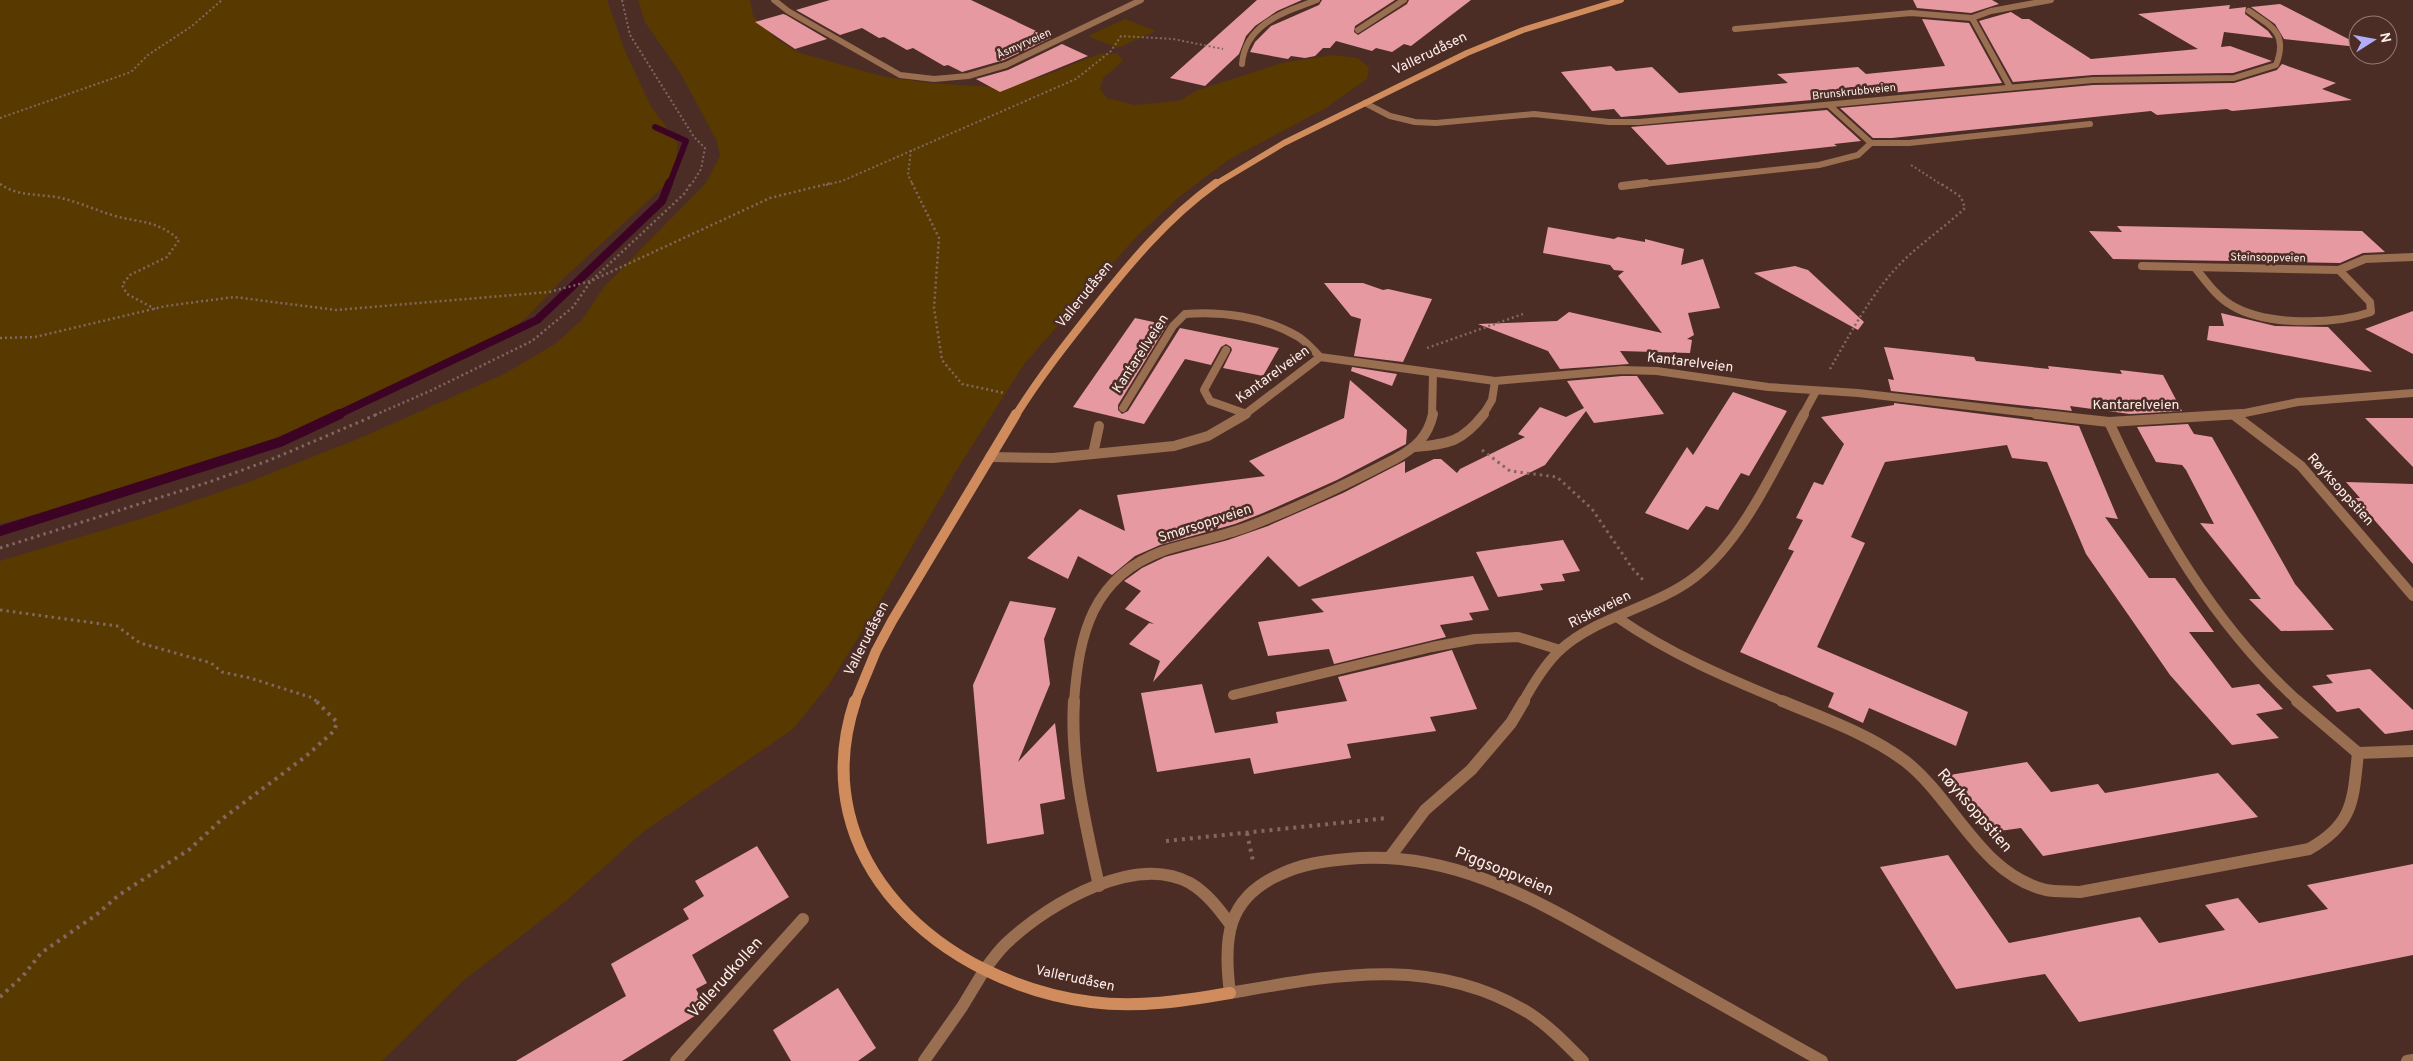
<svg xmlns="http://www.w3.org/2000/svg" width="2413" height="1061" font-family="Overpass,sans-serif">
<rect width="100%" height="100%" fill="#4b2d26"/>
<!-- green -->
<g fill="#583a00">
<polygon points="0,0 607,0 625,51 651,106 677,143 677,163 663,187 564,278 528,316 494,344 443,369 298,429 181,475 0,524"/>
<polygon points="638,0 750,0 753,16 774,37 797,52 885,77 929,83 992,87 1011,85 1044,76 1099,54 1117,53 1123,61 1103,78 1100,89 1107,98 1134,105 1179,101 1198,90 1282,63 1334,55 1357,58 1369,67 1367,79 1324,109 1228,160 1179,197 1136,237 1024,364 956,471 869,620 830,683 793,729 643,832 566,901 463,981 382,1061 0,1061 0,561 144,518 246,483 358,439 504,374 555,344 582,320 604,287 706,183 720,156 717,141 681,74 645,22"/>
<polygon points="1125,19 1156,31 1118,48 1088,36"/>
</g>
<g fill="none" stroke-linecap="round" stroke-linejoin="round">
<!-- stream-far2 -->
<polyline stroke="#3d0324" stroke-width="6" points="655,127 686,141 669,185"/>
<!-- stream-far1 -->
<polyline stroke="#3d0324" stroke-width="8" points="337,415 537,320 662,201 669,183"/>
<!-- stream -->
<polyline stroke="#3d0324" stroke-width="10" points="0,531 280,442 340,414"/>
</g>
<!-- building -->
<g fill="#e799a1">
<polygon points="830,0 971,0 1051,38 1004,60 962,72 948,65 944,66 913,48 907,50 884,37 879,38 862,28 840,35 796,10"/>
<polygon points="1257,0 1302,0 1277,11 1255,26 1246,36 1239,54 1205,86 1170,78"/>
<polygon points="1322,0 1395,0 1355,26 1354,32 1358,35 1407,4 1409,0 1471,0 1411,46 1404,44 1392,52 1376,48 1372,51 1336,41 1330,48 1323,48 1315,56 1305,58 1291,56 1288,59 1250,52 1255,42 1271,26 1319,5"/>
<polygon points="1913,0 1992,0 1999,4 1971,13 1917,8"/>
<polygon points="2280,4 2358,44 2358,47 2284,39 2275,24 2251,7"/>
<polygon points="2230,5 2229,9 2246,7 2245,14 2268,31 2273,38 2224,32 2221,47 2230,46 2272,61 2233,73 2093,75 2013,82 1979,21 2011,12 2022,19 2029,19 2091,59 2198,49 2138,14"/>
<polygon points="783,14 786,15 827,39 795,49 755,22"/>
<polygon points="1922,19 1969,23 2002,83 1621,117 1614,109 1592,111 1561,72 1611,66 1616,71 1652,67 1679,93 1788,83 1777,74 1858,67 1866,74 1945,66"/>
<polygon points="1062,44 1088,56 1000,92 976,79 1008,70"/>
<polygon points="2282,64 2336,83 2322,89 2352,100 2232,111 2227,109 2157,115 2151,111 1892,138 1873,138 1840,108 2093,85 2234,83 2277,70"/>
<polygon points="1827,110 1861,141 1834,144 1837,146 1667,165 1631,127"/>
<polygon points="2117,226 2362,231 2385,252 2363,253 2340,263 2113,259 2089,231 2122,232"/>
<polygon points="1548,227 1614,239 1618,237 1645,242 1645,239 1684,249 1681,265 1703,259 1720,308 1688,313 1694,335 1687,339 1692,340 1690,353 1620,351 1629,364 1560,369 1548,351 1478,324 1557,321 1569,312 1662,333 1618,276 1624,271 1614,270 1610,265 1543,253"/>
<polygon points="1795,266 1808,270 1864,322 1858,330 1754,273"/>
<polygon points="1324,283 1363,283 1383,290 1388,289 1432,299 1403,362 1354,356 1361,319 1351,316"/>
<polygon points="2413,311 2413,354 2365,329"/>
<polygon points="2221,313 2275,326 2328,327 2372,372 2207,340 2209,326 2224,326"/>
<polygon points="1135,318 1167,325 1118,405 1118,410 1122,414 1128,411 1180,328 1279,348 1263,376 1223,368 1232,350 1231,347 1226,344 1221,347 1211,365 1185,359 1144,424 1073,407"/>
<polygon points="1884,347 1974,357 1976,361 2049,369 2048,366 2122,374 2120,370 2163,375 2182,411 2130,414 2070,406 2072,411 1891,391 1888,379 1894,380"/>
<polygon points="1352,367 1397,374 1392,386 1351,371"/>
<polygon points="1622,376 1637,376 1664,414 1594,423 1586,411 1545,465 1299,587 1268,556 1153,682 1160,661 1129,644 1149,623 1154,624 1125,609 1141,591 1124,581 1142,568 1165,557 1228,540 1268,526 1343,493 1405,461 1405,473 1434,459 1441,459 1457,473 1460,469 1525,437 1518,434 1540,407 1566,417 1584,408 1567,381"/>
<polygon points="1350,380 1407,430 1406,444 1337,480 1263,513 1235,524 1160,545 1135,556 1112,575 1078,556 1068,579 1027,558 1080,509 1125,531 1117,495 1265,476 1249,461 1344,418"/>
<polygon points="1733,392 1787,411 1749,476 1741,473 1718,510 1706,506 1688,530 1645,513 1687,447 1693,455"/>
<polygon points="1894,403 2079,426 2118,519 2105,517 2149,578 2175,578 2214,632 2189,632 2232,688 2259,684 2283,709 2256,714 2279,738 2232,745 2170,675 2086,554 2047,462 2012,458 2007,445 1885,462 1851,537 1865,543 1817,647 1968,712 1956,746 1869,708 1863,723 1828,707 1834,693 1740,652 1794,551 1788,549 1803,520 1796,518 1814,482 1823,485 1844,444 1821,417 1894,405"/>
<polygon points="2365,418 2413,418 2413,467"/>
<polygon points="2188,424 2194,434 2212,437 2295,584 2334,630 2281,631 2249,599 2261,599 2200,523 2214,524 2186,470 2182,465 2156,462 2137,427"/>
<polygon points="2346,482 2413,484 2413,564 2355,498 2360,498"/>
<polygon points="1563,540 1580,571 1562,574 1565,581 1540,584 1543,590 1498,597 1476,552"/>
<polygon points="1473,576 1489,610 1469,613 1473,620 1440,625 1446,637 1334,664 1329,649 1268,656 1258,622 1324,612 1311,599"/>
<polygon points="1010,601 1056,608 1044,639 1050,684 1018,762 1055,723 1065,799 1040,804 1044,834 987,844 973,685"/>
<polygon points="1452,650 1477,709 1430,717 1436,731 1347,744 1351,758 1254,774 1250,758 1157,772 1141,693 1202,684 1215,733 1278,723 1276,712 1347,701 1338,677"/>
<polygon points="2370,669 2413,710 2413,730 2385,734 2359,708 2337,712 2312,686 2333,683 2326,675"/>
<polygon points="2027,762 2051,792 2098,784 2105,793 2218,773 2258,817 2043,856 2021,828 1985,833 1944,776"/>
<polygon points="757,846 789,897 692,955 707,983 696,989 706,1009 622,1061 516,1061 626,996 611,964 689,919 683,909 704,896 695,881"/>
<polygon points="1948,855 2009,943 2140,917 2159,943 2225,930 2205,905 2238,898 2259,923 2328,909 2307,885 2413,864 2413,955 2079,1022 2045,974 1956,989 1880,867"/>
<polygon points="838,988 876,1048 858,1061 791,1061 773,1030"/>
</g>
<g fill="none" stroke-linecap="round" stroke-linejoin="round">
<!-- path-far3 -->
<g stroke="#816761" stroke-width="2" stroke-dasharray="2 2.5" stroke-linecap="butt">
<polyline points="622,0 630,35 694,137 705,148 701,169 691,185"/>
<polyline points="0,118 131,72 148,55 192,26 222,0"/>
<polyline points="911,150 908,175 913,185"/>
<polyline points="1911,165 1942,185"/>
<polyline points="826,185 842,181 1076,79 1111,51 1121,36 1173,39 1223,49"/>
</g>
<!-- path-far2 -->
<g stroke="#816761" stroke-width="2.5" stroke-dasharray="2 3" stroke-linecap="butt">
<polyline points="912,183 939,238 934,308 942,360 962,384 1004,393"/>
<path d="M0,184C17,196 36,194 56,197C77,201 95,210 115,216C141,223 157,220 179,240L167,257L130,275L122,285L127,294L155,309"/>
<polyline points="0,338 35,337 166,306 234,297 336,310 549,292 591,281 770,198 831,183"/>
<polyline points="1427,348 1523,314"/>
<path d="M1830,369C1850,334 1870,296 1898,266C1918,245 1944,228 1965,208L1961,197L1940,183"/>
<polyline points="375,415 430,391 532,341 573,307 591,281 685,193 691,183"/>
</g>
<!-- path-far1 -->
<g stroke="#816761" stroke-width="3" stroke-dasharray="2.5 4" stroke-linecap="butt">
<polyline points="1482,450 1510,471 1557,477 1592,509 1632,568 1644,581"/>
<polyline points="0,548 212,481 270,460 378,414"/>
<polyline points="0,610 117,626 140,643 211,663 222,672 250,678 313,698 317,702"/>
</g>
<!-- path -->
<g stroke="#816761" stroke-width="4" stroke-dasharray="3 5" stroke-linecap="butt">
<polyline points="1247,833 1253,861"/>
<polyline points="1166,841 1387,818"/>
<polyline points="0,997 23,976 41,953 96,915 119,895 190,849 222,819 305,757 334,731 337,722 316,701"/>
</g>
<!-- lane-far3 -->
<polyline stroke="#996e51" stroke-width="6" points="1634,185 1819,165 1858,155 1871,143 1829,105"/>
<!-- lane-far2 -->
<g stroke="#996e51" stroke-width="8">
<polyline points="1622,186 1646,183"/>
<polyline points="1226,350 1204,390 1210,401 1244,413"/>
<path d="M1123,408L1173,326L1185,314C1222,311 1265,317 1297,336C1306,341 1313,350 1320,357L1244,415"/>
</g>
<!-- lane-far1 -->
<g stroke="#996e51" stroke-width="10">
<polyline points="2234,415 2301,466 2413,596"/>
<polyline points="1093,454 1099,426"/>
<polyline points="990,457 1053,458 1174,446 1208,436 1246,414"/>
</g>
<!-- lane -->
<path stroke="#996e51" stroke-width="12" d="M985,969C993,959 1000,948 1010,940C1050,903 1136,853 1190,883C1207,893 1219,909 1230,924"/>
<!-- street-far3 -->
<g stroke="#996e51" stroke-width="6">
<polyline points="774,0 788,11 900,75 934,79 968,76 1006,65 1141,0"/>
<polyline points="1735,29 1911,13 1972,18"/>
<polyline points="1358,30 1404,0"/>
<path d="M1242,64C1245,24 1284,12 1317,0"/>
<polyline points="2010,87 1972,18 1991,11 2051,0"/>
<path d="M1365,103L1390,116L1415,122L1436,123L1534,114L1609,122H1639L2093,80L2234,78L2276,65C2288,34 2273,27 2249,11"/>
<polyline points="1871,143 1909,143 2090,124"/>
</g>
<!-- street-far2 -->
<g stroke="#996e51" stroke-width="8">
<polyline points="2142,266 2339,270 2365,259 2413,257"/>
<path d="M2196,269C2206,281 2217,297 2231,305C2265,326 2334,325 2371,312L2370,302L2339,270"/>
<polyline points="1320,357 1495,381 1622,370 1657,371 1768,387 1858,393 2047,415"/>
<polyline points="1432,415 1433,374"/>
<polyline points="1483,415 1492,400 1495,381"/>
<polyline points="1803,415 1816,391"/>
<polyline points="2235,415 2298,402 2413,393"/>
</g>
<!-- street-far1 -->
<g stroke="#996e51" stroke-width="10">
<polyline points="2036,414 2109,422 2241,414"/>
<path d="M2109,422C2156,525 2214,625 2299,702"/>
<path d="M1415,447C1449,444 1462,442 1484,414"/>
<path d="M1618,618C1670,654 1727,678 1785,702"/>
<polyline points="1233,695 1432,647 1475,639 1518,637 1560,650"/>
<path d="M1074,702C1079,634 1092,577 1163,551C1191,542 1220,537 1247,527C1297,508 1347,484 1395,459C1415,448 1428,437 1433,414"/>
<path d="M1523,702C1533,684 1545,664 1560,650C1597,616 1655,608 1695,577C1743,540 1775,467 1804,414"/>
</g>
<!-- street -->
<g stroke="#996e51" stroke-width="12">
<path d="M1074,701C1070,762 1086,826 1099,886"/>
<path d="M1782,701C1823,718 1869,734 1905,761C1955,800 1980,874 2046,890C2056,892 2069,891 2080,892L2309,849C2354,824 2353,800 2358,753"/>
<polyline points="2297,701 2358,753 2413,751"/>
<polyline points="1390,857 1425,810 1471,770 1511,723 1524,701"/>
<polyline points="676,1061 803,919"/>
<polyline points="924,1061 962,1007 985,969"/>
<path d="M1583,1061C1566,1044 1549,1026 1529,1013C1433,954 1334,975 1230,993C1223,939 1226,898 1281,874C1302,864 1324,861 1347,859C1460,848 1550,909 1644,961C1704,995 1763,1028 1822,1061"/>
<polyline points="2407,1061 2413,1060"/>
</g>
<!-- secondary-far3 -->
<polyline stroke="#d08c5c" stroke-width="6" points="1214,185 1284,143 1467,53 1523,30 1621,0"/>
<!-- secondary-far2 -->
<path stroke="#d08c5c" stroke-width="8" d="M1016,415C1039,378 1065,345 1092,311C1129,264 1167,218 1216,183"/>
<!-- secondary-far1 -->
<polyline stroke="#d08c5c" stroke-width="10" points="855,702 876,651 892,621 1016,414"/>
<!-- secondary -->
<path stroke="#d08c5c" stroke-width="12" d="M855,701C802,861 943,983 1091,1002C1138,1008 1183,1001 1230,993"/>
</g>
<g text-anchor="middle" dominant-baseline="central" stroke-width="5" stroke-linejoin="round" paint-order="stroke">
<!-- far-street labels -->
<g font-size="11" fill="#fdede9" stroke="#4b2d26">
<text transform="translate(1024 44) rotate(-24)">Åsmyrveien</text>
<text transform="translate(1854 92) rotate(-6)">Brunskrubbveien</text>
<text transform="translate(2268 258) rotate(1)">Steinsoppveien</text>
</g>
<!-- street labels -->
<g font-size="14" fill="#fdede9" stroke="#4b2d26">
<text transform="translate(1430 54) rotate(-26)">Vallerudåsen</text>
<text transform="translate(1085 295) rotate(-51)">Vallerudåsen</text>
<text transform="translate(1141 354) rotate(-57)">Kantarellveien</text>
<text transform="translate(1690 363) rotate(7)">Kantarelveien</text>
<text transform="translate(1273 375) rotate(-36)">Kantarelveien</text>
<text x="2136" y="405">Kantarelveien</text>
<text transform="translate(2340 490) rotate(48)">Røyksoppstien</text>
<text transform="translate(1205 524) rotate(-18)">Smørsoppveien</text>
<text transform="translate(1600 610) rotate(-26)">Riskeveien</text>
<text transform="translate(867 639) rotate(-63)">Vallerudåsen</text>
<text transform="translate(1075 979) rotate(12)">Vallerudåsen</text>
</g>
<!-- near-street labels -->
<g font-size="16" fill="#fdede9" stroke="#4b2d26">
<text transform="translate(1974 811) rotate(49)">Røyksoppstien</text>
<text transform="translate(1504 872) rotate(22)">Piggsoppveien</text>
<text transform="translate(726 978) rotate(-48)">Vallerudkollen</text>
</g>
</g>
<!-- north arrow -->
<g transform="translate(2373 40) rotate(79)"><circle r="24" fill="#4b2d26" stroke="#927a74"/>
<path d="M0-4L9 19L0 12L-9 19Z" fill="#b2adf9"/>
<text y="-8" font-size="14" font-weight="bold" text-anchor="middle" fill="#fdede9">N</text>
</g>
</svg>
